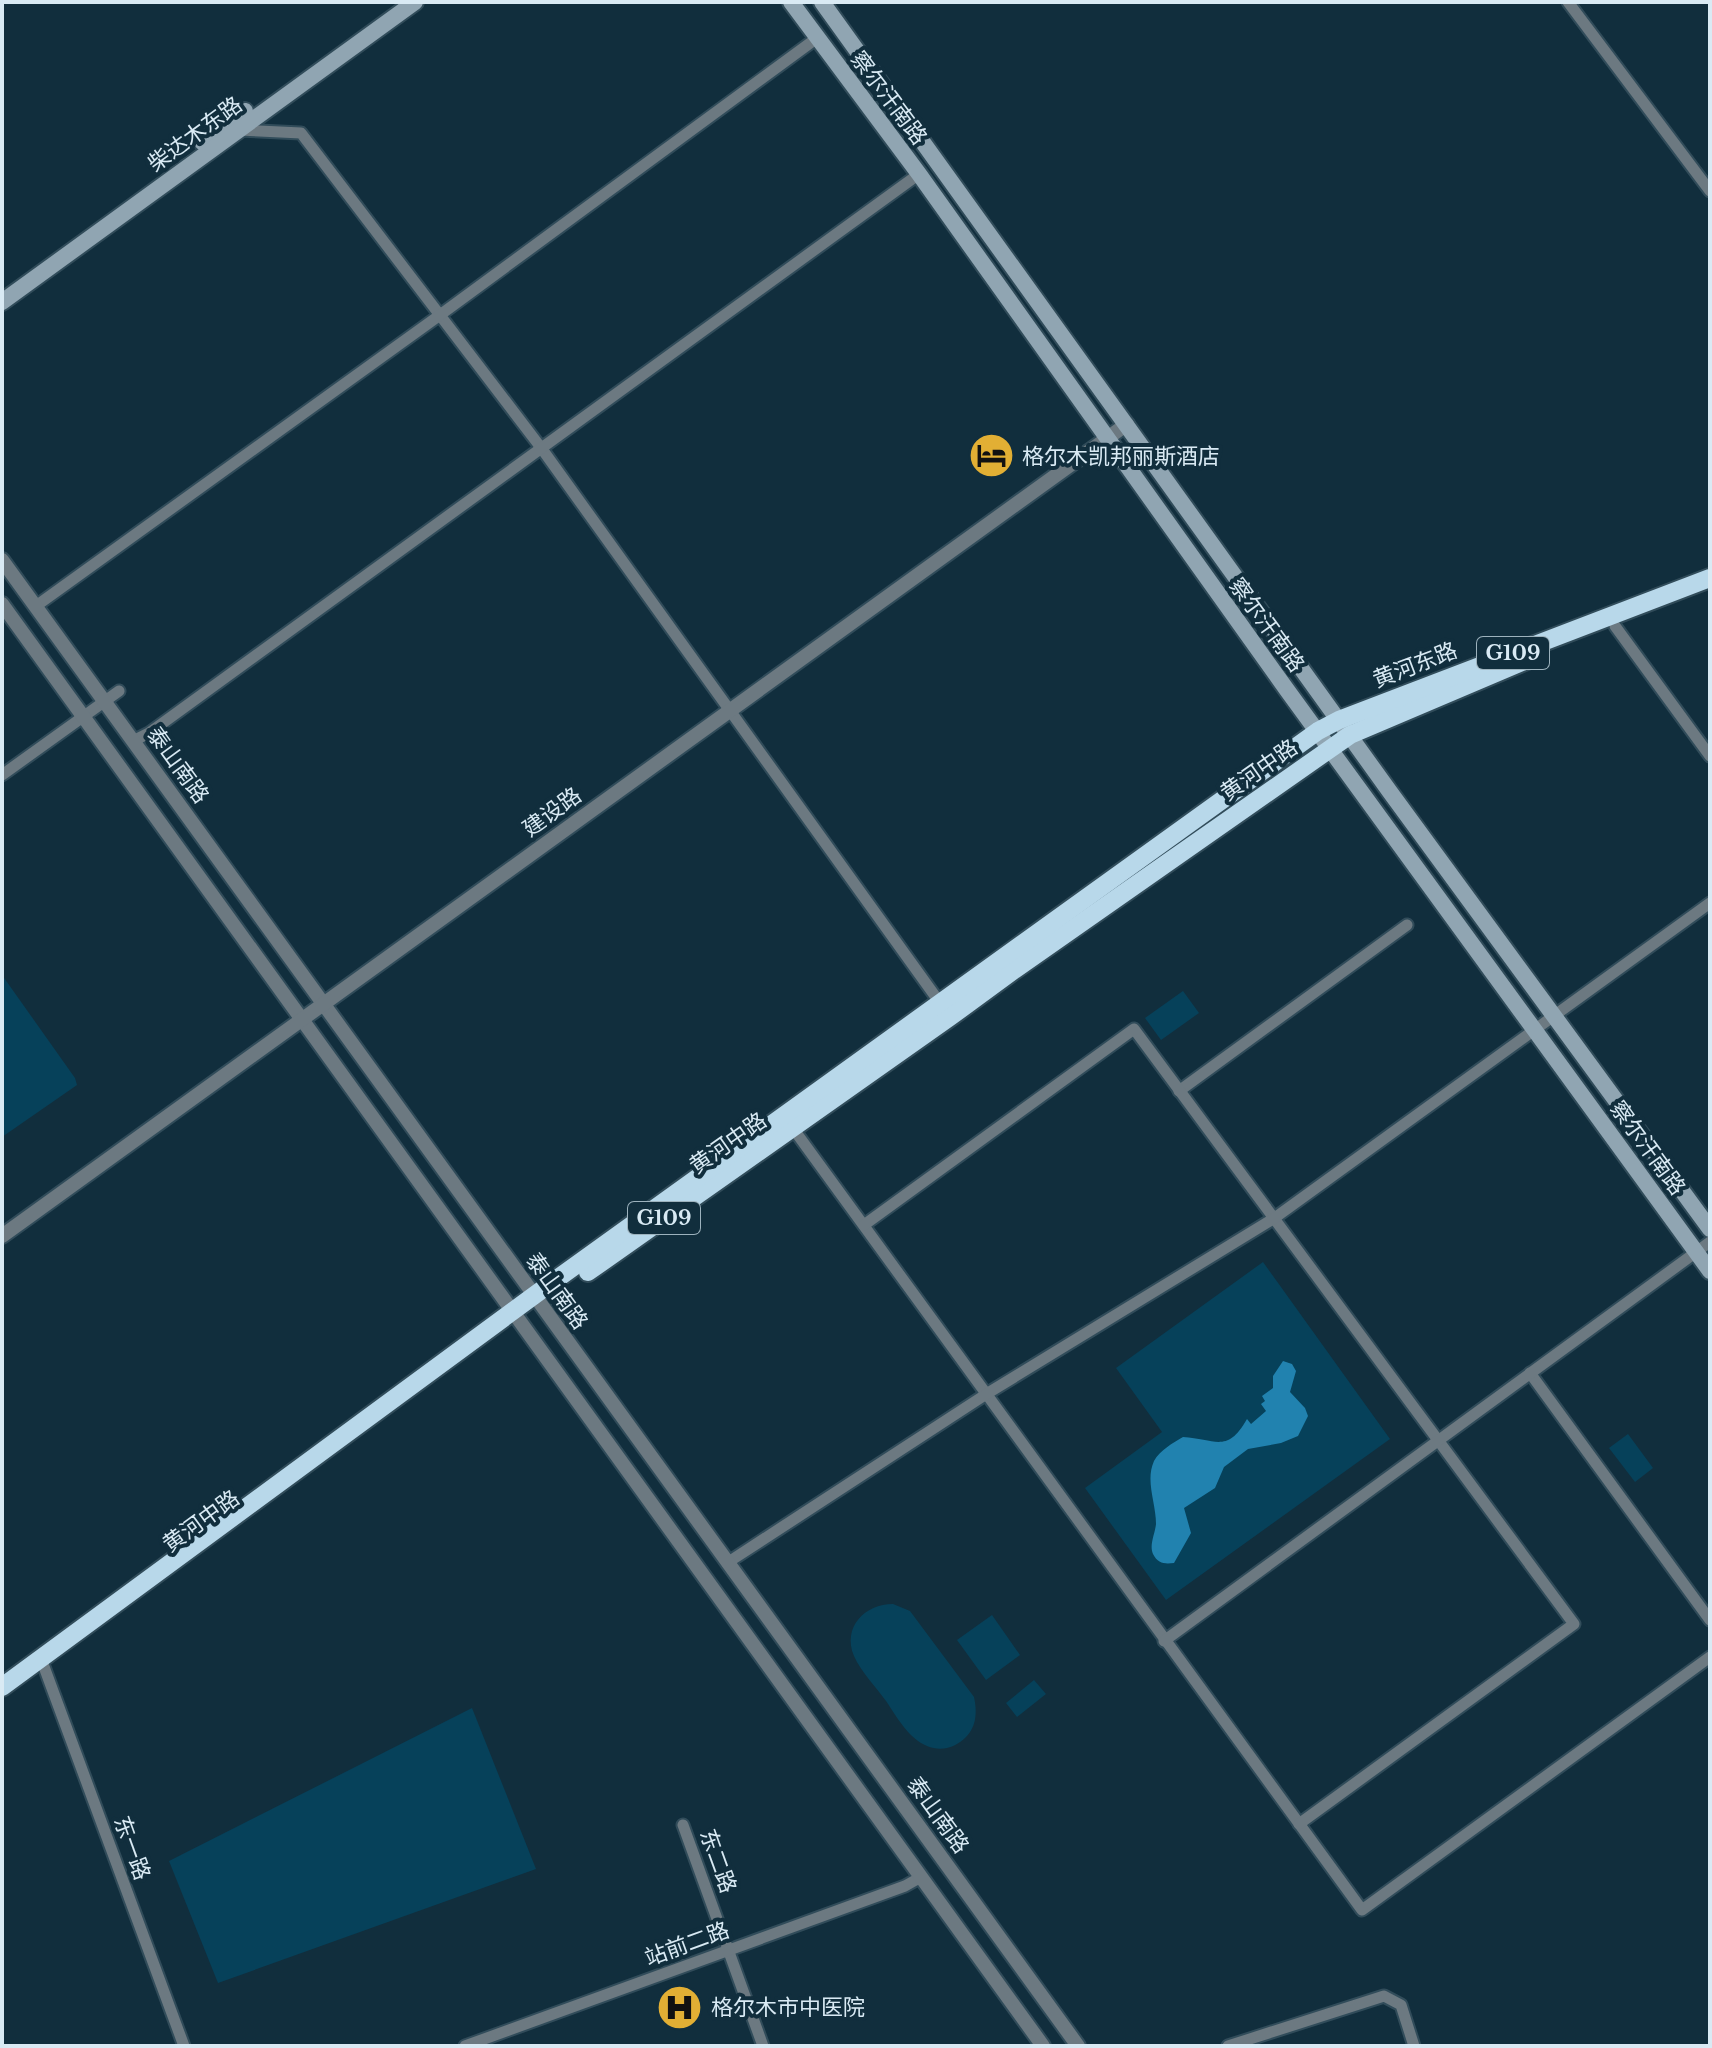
<svg xmlns="http://www.w3.org/2000/svg" width="1712" height="2048" font-family="'Libre Baskerville','Noto Sans SC',serif">
<rect width="100%" height="100%" fill="#112e3d"/>
<!-- green -->
<g fill="#06415a">
<polygon points="2,975 75,1078 77,1085 2,1137"/>
<polygon points="1183,991 1199,1013 1161,1040 1145,1018"/>
<polygon points="1263,1262 1390,1439 1166,1600 1085,1488 1162,1432 1116,1368"/>
<polygon points="1628,1434 1653,1468 1635,1482 1609,1448"/>
<path d="M893,1604L910,1611L974,1697C977,1711 977,1726 966,1737C955,1748 941,1752 927,1746C908,1738 897,1717 886,1701C876,1687 861,1672 854,1656C842,1627 865,1604 893,1604Z"/>
<polygon points="992,1615 1020,1655 986,1680 957,1640"/>
<polygon points="1034,1680 1046,1694 1017,1717 1006,1703"/>
<polygon points="472,1708 536,1869 218,1983 169,1861"/>
</g>
<!-- water -->
<path fill="#2182af" d="M1283,1361L1292,1364L1296,1371L1290,1392L1305,1408L1308,1416L1298,1436L1281,1443L1248,1449L1224,1467L1215,1488L1184,1508L1191,1533L1174,1563C1165,1564 1158,1564 1153,1554C1149,1545 1155,1534 1156,1524C1156,1503 1145,1481 1154,1461C1160,1450 1173,1443 1183,1437C1216,1439 1227,1454 1247,1419L1251,1424L1266,1411L1261,1404L1265,1401L1262,1396L1273,1388V1376Z"/>
<g fill="none" stroke-linecap="round" stroke-linejoin="round">
<defs>
<g id="minor">
<polyline points="1568,2 1710,191"/>
<polyline points="239,130 301,133 542,449 943,1007"/>
<polyline points="36,606 440,315 817,38"/>
<polyline points="1615,626 1710,756"/>
<polyline points="133,741 149,733 919,174"/>
<polyline points="2,775 119,691"/>
<polyline points="1179,1091 1407,925"/>
<polyline points="792,1127 1362,1910 1710,1657"/>
<polyline points="864,1225 1134,1029 1574,1624 1299,1824"/>
<polyline points="1530,1373 1710,1620"/>
<polyline points="727,1563 988,1393 1273,1219 1710,903"/>
<polyline points="1164,1641 1710,1242"/>
<polyline points="43,1664 184,2046"/>
<polyline points="683,1825 763,2046"/>
<polyline points="465,2046 905,1886 921,1877"/>
<polyline points="1228,2046 1384,1996 1401,2005 1414,2046"/>
</g>
<g id="tertiary">
<polyline points="2,560 1078,2046"/>
<polyline points="2,604 1043,2046"/>
<polyline points="2,1236 1127,424"/>
</g>
<g id="secondary">
<polyline points="791,2 919,174 1287,690 1710,1271"/>
<polyline points="822,2 1390,792 1710,1229"/>
<polyline points="202,142 245,111"/>
<polyline points="2,302 415,2"/>
</g>
<g id="trunk">
<polyline points="588,1272 950,1017 1014,970 1350,735 1529,659"/>
<polyline points="2,1687 547,1286 1318,731 1339,720 1710,578"/>
</g>
</defs>
<!-- minor casing -->
<use href="#minor" stroke="#314c5a" stroke-width="15"/>
<!-- tertiary casing -->
<use href="#tertiary" stroke="#314c5a" stroke-width="18"/>
<!-- secondary casing -->
<use href="#secondary" stroke="#314c5a" stroke-width="20"/>
<!-- trunk casing -->
<use href="#trunk" stroke="#314c5a" stroke-width="22"/>
<!-- minor -->
<use href="#minor" stroke="#6c7981" stroke-width="11"/>
<!-- tertiary -->
<use href="#tertiary" stroke="#6c7981" stroke-width="14"/>
<!-- secondary -->
<use href="#secondary" stroke="#90a5b2" stroke-width="16"/>
<!-- trunk -->
<use href="#trunk" stroke="#b8d8ea" stroke-width="18"/>
</g>
<!-- icons -->
<defs>
<symbol id="hotel-disc" viewBox="-11 -11 22 22"><circle r="9.5" fill="#e2af34" stroke="#112e3d"/><path d="M-6-4.5h1.5V1H6V5H4.5V3h-9V5H-6ZM-4 0a1.8 1.8 0 1 1 3.6 0ZM.5 0V-2.5h3Q6-2.5 6 0Z" fill="#111"/></symbol>
<symbol id="hospital-disc" viewBox="-11 -11 22 22"><circle r="9.5" fill="#e2af34" stroke="#112e3d"/><path d="M-5-5h3v3.5h4V-5h3V5h-3V1.5h-4V5h-3Z" fill="#111"/></symbol>
</defs>
<g fill-rule="evenodd">
<use href="#hotel-disc" x="966" y="430" width="51" height="51"/>
<use href="#hospital-disc" x="654" y="1982" width="51" height="51"/>
</g>
<g text-anchor="middle" dominant-baseline="central" stroke-width="8" stroke-linejoin="round" paint-order="stroke">
<!-- shield labels -->
<g fill="#112e3d" stroke="#9db2bd" stroke-width="2">
<rect x="1477" y="637" width="72" height="32" rx="6"/>
<rect x="628" y="1202" width="72" height="32" rx="6"/>
</g>
<g font-size="20" font-weight="bold" fill="#d9eaf4">
<text x="1513" y="653">G109</text>
<text x="664" y="1218">G109</text>
</g>
<!-- street labels -->
<g font-size="22" fill="#d9eaf4" stroke="#112e3d">
<text transform="translate(889 98) rotate(53)">察尔汗南路</text>
<text transform="translate(195 134) rotate(-36)">柴达木东路</text>
<text transform="translate(1267 625) rotate(54)">察尔汗南路</text>
<text transform="translate(1415 665) rotate(-21)">黄河东路</text>
<text transform="translate(178 765) rotate(54)">泰山南路</text>
<text transform="translate(1259 770) rotate(-35)">黄河中路</text>
<text transform="translate(552 812) rotate(-36)">建设路</text>
<text transform="translate(728 1143) rotate(-35)">黄河中路</text>
<text transform="translate(1648 1148) rotate(54)">察尔汗南路</text>
<text transform="translate(557 1291) rotate(54)">泰山南路</text>
<text transform="translate(201 1521) rotate(-36)">黄河中路</text>
<text transform="translate(938 1815) rotate(54)">泰山南路</text>
<text transform="translate(132 1848) rotate(70)">东一路</text>
<text transform="translate(718 1861) rotate(70)">东二路</text>
<text transform="translate(687 1944) rotate(-20)">站前二路</text>
</g>
<!-- poi labels -->
<g font-size="22" fill="#d9eaf4" stroke="#112e3d" text-anchor="start">
<text x="1022" y="456">格尔木凯邦丽斯酒店</text>
<text x="711" y="2007">格尔木市中医院</text>
</g>
</g>
<!-- border -->
<rect width="1712" height="2048" fill="none" stroke="#d9eaf4" stroke-width="8"/>
</svg>
